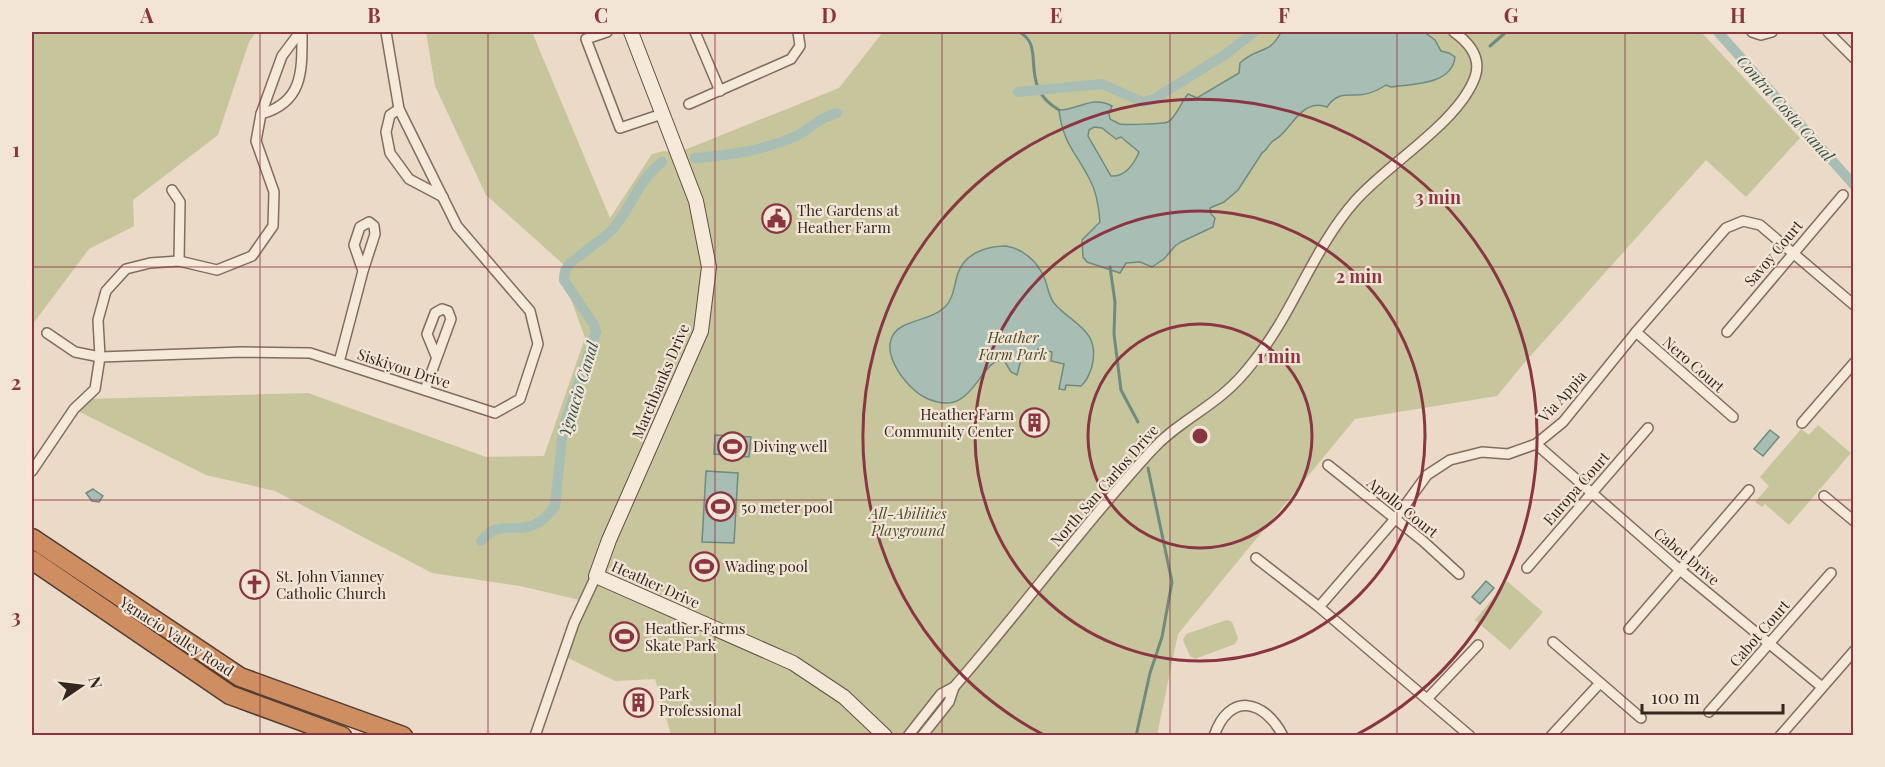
<svg xmlns="http://www.w3.org/2000/svg" width="1885" height="767" font-family="'Playfair Display',serif">
<rect width="100%" height="100%" fill="#eadac7"/>
<!-- green -->
<g fill="#c7c59c">
<polygon points="32,32 256,32 249,42 218,135 133,200 134,226 89,249 32,325"/>
<polygon points="426,32 532,32 610,218 652,154 664,151 677,153 839,88 883,32 1701,32 1800,138 1746,197 1706,160 1525,362 1497,396 1355,419 1178,634 1157,735 671,735 655,679 615,681 562,655 584,601 520,586 432,573 275,491 206,475 74,409 85,399 308,393 486,457 544,456 585,338 560,269 564,265 486,195 435,86"/>
<polygon points="1818,425 1851,453 1789,525 1765,504 1762,507 1755,502 1769,486 1760,477 1801,429 1809,435"/>
<polygon points="1507,581 1543,612 1510,650 1475,620"/>
<polygon points="1227,620 1232,622 1238,638 1235,644 1195,659 1190,656 1183,640 1186,634"/>
</g>
<!-- water -->
<g fill="#a8beb4" stroke="#6f8b80" stroke-width="1.5" fill-rule="evenodd">
<path d="M1281,32H1424L1435,40L1441,51L1449,53L1455,57C1452,85 1413,84 1391,87L1386,85C1377,91 1368,95 1357,95C1343,95 1336,94 1327,107C1305,99 1295,121 1282,134C1279,138 1274,139 1271,143C1267,147 1267,150 1262,153L1238,190L1224,202L1210,208L1211,214L1215,218L1213,227L1181,242L1175,246L1164,259L1152,267L1140,262L1126,263L1120,273L1087,262L1083,257L1082,240L1100,222C1099,207 1097,193 1090,180C1076,152 1063,144 1059,110C1079,110 1092,95 1112,106L1109,113L1110,119C1111,120 1119,123 1119,124C1123,125 1164,124 1168,122C1177,116 1181,102 1188,94L1197,98L1239,73L1240,63C1256,47 1270,55 1281,32ZM1094,127L1102,128L1116,139L1121,137L1139,152C1134,164 1126,177 1111,176L1088,136L1089,130Z"/>
<path d="M1006,246C1023,249 1037,261 1044,277C1048,286 1048,295 1054,303C1071,324 1101,329 1092,366C1090,373 1087,381 1081,386L1066,385L1065,390L1059,389L1064,364L1051,361L1052,352L1038,349L1035,358L1022,356L1017,375L1011,372L1004,360C977,359 975,421 926,398C905,388 871,343 903,326C917,319 933,318 945,307C954,298 954,285 958,273C965,253 987,246 1006,246Z"/>
<polygon points="1770,430 1779,437 1763,456 1754,449"/>
<polygon points="715,435 751,437 749,457 714,454"/>
<polygon points="706,471 738,473 734,543 702,542"/>
<polygon points="93,489 103,496 99,502 92,501 86,493"/>
<polygon points="692,559 717,560 717,573 691,572"/>
<polygon points="1486,581 1494,588 1480,604 1472,597"/>
</g>
<g fill="none" stroke-linecap="round" stroke-linejoin="round">
<!-- stream -->
<g stroke="#6f8b80" stroke-width="3">
<path d="M1019,32C1048,46 1016,85 1059,110"/>
<polyline points="1490,46 1506,32"/>
<polyline points="1110,267 1115,302 1114,334 1121,390 1138,422"/>
<polyline points="1136,736 1150,673 1162,637 1172,582 1148,468"/>
</g>
<!-- canal -->
<g stroke="#a8beb4" stroke-width="10">
<polyline points="1718,32 1854,185"/>
<polyline points="1018,92 1102,84 1143,102 1154,99 1226,54 1254,32"/>
<path d="M695,158C730,155 763,151 796,136C810,129 821,116 837,113"/>
<path d="M481,541C484,538 488,533 492,531C498,528 504,528 511,528C531,529 543,523 555,506L563,428L596,332L594,325L564,280C563,267 573,261 582,254C591,246 603,239 612,230C631,209 638,180 662,162"/>
</g>
<defs>
<g id="street">
<polyline points="607,32 586,39 620,128 662,114"/>
<polyline points="695,32 720,91"/>
<polyline points="1752,32 1761,35 1772,32"/>
<polyline points="1828,32 1854,58"/>
<polyline points="689,104 791,59 800,46 798,32"/>
<polyline points="399,109 390,115 386,132 390,153 409,179 443,197"/>
<path d="M261,114C304,102 302,70 302,32"/>
<polyline points="172,190 180,202 179,261"/>
<polyline points="1636,332 1733,417"/>
<polyline points="1727,332 1843,195"/>
<polyline points="47,333 75,352 100,357 242,352 310,353 495,413 520,399 538,344 530,311 457,226 399,109 386,32"/>
<polyline points="339,362 363,271 375,234 374,226 369,222 360,227 354,245 363,271"/>
<polyline points="425,390 451,319 448,311 442,309 435,313 427,334 436,356"/>
<polyline points="1802,423 1854,363"/>
<polyline points="1536,444 1680,570 1822,687"/>
<polyline points="1328,465 1423,541 1459,574"/>
<polyline points="32,471 74,409 95,389 100,357 98,320 106,291 126,269 150,263 179,261 217,270 252,256 273,226 274,192 256,141 261,114 282,56 300,32"/>
<polyline points="1824,496 1854,521"/>
<polyline points="1256,558 1319,607 1470,736"/>
<polyline points="1527,568 1648,428"/>
<polyline points="1319,607 1395,519 1427,475 1450,460 1482,452 1508,454 1536,444 1563,422 1636,332 1726,228 1743,221 1760,225 1854,305"/>
<polyline points="1629,629 1749,490"/>
<polyline points="1553,642 1641,718"/>
<path d="M954,687C1022,609 1082,526 1152,450C1173,427 1199,414 1223,394C1235,384 1245,373 1254,361C1294,312 1313,248 1356,200C1389,163 1459,122 1475,77C1482,57 1468,42 1454,32"/>
<polyline points="1427,699 1478,645"/>
<polyline points="1709,712 1831,573"/>
<polyline points="535,736 574,623 596,576"/>
<polyline points="908,736 941,694 954,687 949,702 922,736"/>
<path d="M1214,736C1229,692 1264,699 1283,736"/>
<polyline points="1551,736 1600,683"/>
<polyline points="1780,736 1854,651"/>
</g>
<polyline id="secondary" points="631,32 696,201 709,267 701,331 609,540 596,576 793,663 844,697 885,736"/>
<g id="highway">
<polyline points="32,538 240,677 403,736"/>
<polyline points="32,560 230,695 342,736"/>
</g>
</defs>
<!-- street casing -->
<use href="#street" stroke="#836c5e" stroke-width="12"/>
<!-- secondary casing -->
<use href="#secondary" stroke="#654e41" stroke-width="16"/>
<!-- highway casing -->
<use href="#highway" stroke="#523c32" stroke-width="21"/>
<!-- street -->
<use href="#street" stroke="#f5e9d9" stroke-width="9"/>
<!-- secondary -->
<use href="#secondary" stroke="#f5e9d9" stroke-width="14"/>
<!-- highway -->
<use href="#highway" stroke="#cf8e61" stroke-width="18"/>
</g>
<!-- grid -->
<path fill="none" stroke="#8c3542" stroke-width="1.5" stroke-opacity="0.55" d="M260,32V736M488,32V736M715,32V736M942,32V736M1170,32V736M1397,32V736M1625,32V736M32,267H1854M32,500H1854"/>
<!-- distance rings -->
<g fill="none" stroke="#8c3542" stroke-width="3">
<circle cx="1200" cy="436" r="112"/>
<circle cx="1200" cy="436" r="225"/>
<path d="M1044 735A337 337 0 1 1 1356 735"/>
</g>
<!-- icons -->
<defs>
<symbol id="civic-ring" viewBox="-11 -11 22 22"><circle r="9.5" fill="#f2e5d6" stroke="#8c3542" stroke-width="1.5"/><path d="M-.6-6.5H3V-4.5H.6V-3L4-1V1h2V6H-6V1h2V-1L-.6-3ZM-1.2 2.5V6h2.4V2.5Z" fill="#8c3542"/></symbol>
<symbol id="building-ring" viewBox="-11 -11 22 22"><circle r="9.5" fill="#f2e5d6" stroke="#8c3542" stroke-width="1.5"/><path d="M-4-6H4V6H1V3H-1V6H-4ZM-2.5-4.3h1.7v1.8h-1.7ZM.8-4.3h1.7v1.8H.8ZM-2.5-1h1.7V.8h-1.7ZM.8-1h1.7V.8H.8Z" fill="#8c3542"/></symbol>
<symbol id="stadium-ring" viewBox="-11 -11 22 22"><circle r="9.5" fill="#f2e5d6" stroke="#8c3542" stroke-width="1.5"/><path d="M0-5a6.5 5 0 1 0 0 10a6.5 5 0 1 0 0-10ZM-3.5-1.8h7v3.6h-7Z" fill="#8c3542"/></symbol>
<symbol id="church-ring" viewBox="-11 -11 22 22"><circle r="9.5" fill="#f2e5d6" stroke="#8c3542" stroke-width="1.5"/><path d="M-1.2-6h2.4v3.5h3.3v2.4h-3.3V6h-2.4V-.1h-3.3v-2.4h3.3Z" fill="#8c3542"/></symbol>
</defs>
<g fill-rule="evenodd">
<use href="#civic-ring" x="760" y="202" width="33" height="33"/>
<use href="#building-ring" x="1018" y="406" width="33" height="33"/>
<use href="#stadium-ring" x="716" y="430" width="33" height="33"/>
<use href="#stadium-ring" x="704" y="490" width="33" height="33"/>
<use href="#stadium-ring" x="688" y="550" width="33" height="33"/>
<use href="#church-ring" x="238" y="568" width="33" height="33"/>
<use href="#stadium-ring" x="608" y="620" width="33" height="33"/>
<use href="#building-ring" x="622" y="686" width="33" height="33"/>
</g>
<g text-anchor="middle" dominant-baseline="central" stroke-width="4.5" stroke-linejoin="round" paint-order="stroke">
<!-- poi labels -->
<g font-size="15" fill="#352720" stroke="#f2e5d6" text-anchor="start">
<text x="797" y="210">The Gardens at<tspan x="797" dy="17">Heather Farm</tspan></text>
<text x="1014" y="414" text-anchor="end">Heather Farm<tspan x="1014" dy="17">Community Center</tspan></text>
<text x="753" y="446">Diving well</text>
<text x="741" y="507">50 meter pool</text>
<text x="725" y="566">Wading pool</text>
<text x="276" y="576">St. John Vianney<tspan x="276" dy="17">Catholic Church</tspan></text>
<text x="645" y="628">Heather Farms<tspan x="645" dy="17">Skate Park</tspan></text>
<text x="659" y="693">Park<tspan x="659" dy="17">Professional</tspan></text>
</g>
<!-- street labels -->
<g font-size="15" fill="#352720" stroke="#f2e5d6">
<text transform="translate(1773 253) rotate(-50)">Savoy Court</text>
<text transform="translate(1694 364) rotate(41)">Nero Court</text>
<text transform="translate(404 368) rotate(18)">Siskiyou Drive</text>
<text transform="translate(660 381) rotate(-67)">Marchbanks Drive</text>
<text transform="translate(1562 396) rotate(-48)">Via Appia</text>
<text transform="translate(1104 485) rotate(-49)">North San Carlos Drive</text>
<text transform="translate(1576 488) rotate(-49)">Europa Court</text>
<text transform="translate(1403 507) rotate(39)">Apollo Court</text>
<text transform="translate(1687 556) rotate(40)">Cabot Drive</text>
<text transform="translate(656 584) rotate(24)">Heather Drive</text>
<text transform="translate(1759 633) rotate(-49)">Cabot Court</text>
<text transform="translate(177 636) rotate(33)">Ygnacio Valley Road</text>
</g>
<!-- park labels -->
<g font-size="15" font-style="italic" fill="#4b4f29" stroke="#f2e5d6">
<text x="1013" y="337">Heather<tspan x="1013" dy="17">Farm Park</tspan></text>
<text x="908" y="513">All-Abilities<tspan x="908" dy="17">Playground</tspan></text>
</g>
<!-- water labels -->
<g font-size="16" font-style="italic" fill="#31534c" stroke="#f2e5d6">
<text transform="translate(1786 108) rotate(48)">Contra Costa Canal</text>
<text transform="translate(578 389) rotate(-73)">Ygnacio Canal</text>
</g>
</g>
<circle cx="1200" cy="436" r="9" fill="#8c3542" stroke="#f2e5d6" stroke-width="3"/>
<g font-size="18" text-anchor="middle" font-weight="bold" fill="#8c3542" stroke="#f2e5d6" stroke-width="4.5" stroke-linejoin="round" paint-order="stroke">
<text x="1438" y="204">3 min</text>
<text x="1359" y="283">2 min</text>
<text x="1279" y="363">1 min</text>
</g>
<!-- border -->
<rect width="1885" height="767" fill="none" stroke="#f2e5d6" stroke-width="66"/>
<!-- north arrow -->
<g transform="translate(81 686) rotate(76)" stroke="#f2e5d6" stroke-width="4.5" paint-order="stroke">
<path d="M0-4.5L10 22L0 15L-10 22Z" fill="#352720"/>
<text y="-9" font-size="16" font-weight="bold" text-anchor="middle" fill="#352720">N</text>
</g>
<!-- scale -->
<path d="M1642 704v9h141v-9" fill="none" stroke="#352720" stroke-width="3"/>
<text x="1651" y="704" font-size="18" fill="#352720" stroke="#f2e5d6" stroke-width="4.5" paint-order="stroke">100 m</text>
<rect x="33" y="33" width="1819" height="701" fill="none" stroke="#8c3542" stroke-width="2"/>
<g font-size="20" text-anchor="middle" font-weight="bold" fill="#8c3542">
<text x="147" y="23">A</text>
<text x="374" y="23">B</text>
<text x="601" y="23">C</text>
<text x="829" y="23">D</text>
<text x="1056" y="23">E</text>
<text x="1284" y="23">F</text>
<text x="1511" y="23">G</text>
<text x="1738" y="23">H</text>
<text x="16" y="157">1</text>
<text x="16" y="390">2</text>
<text x="16" y="624">3</text>
</g>
</svg>
